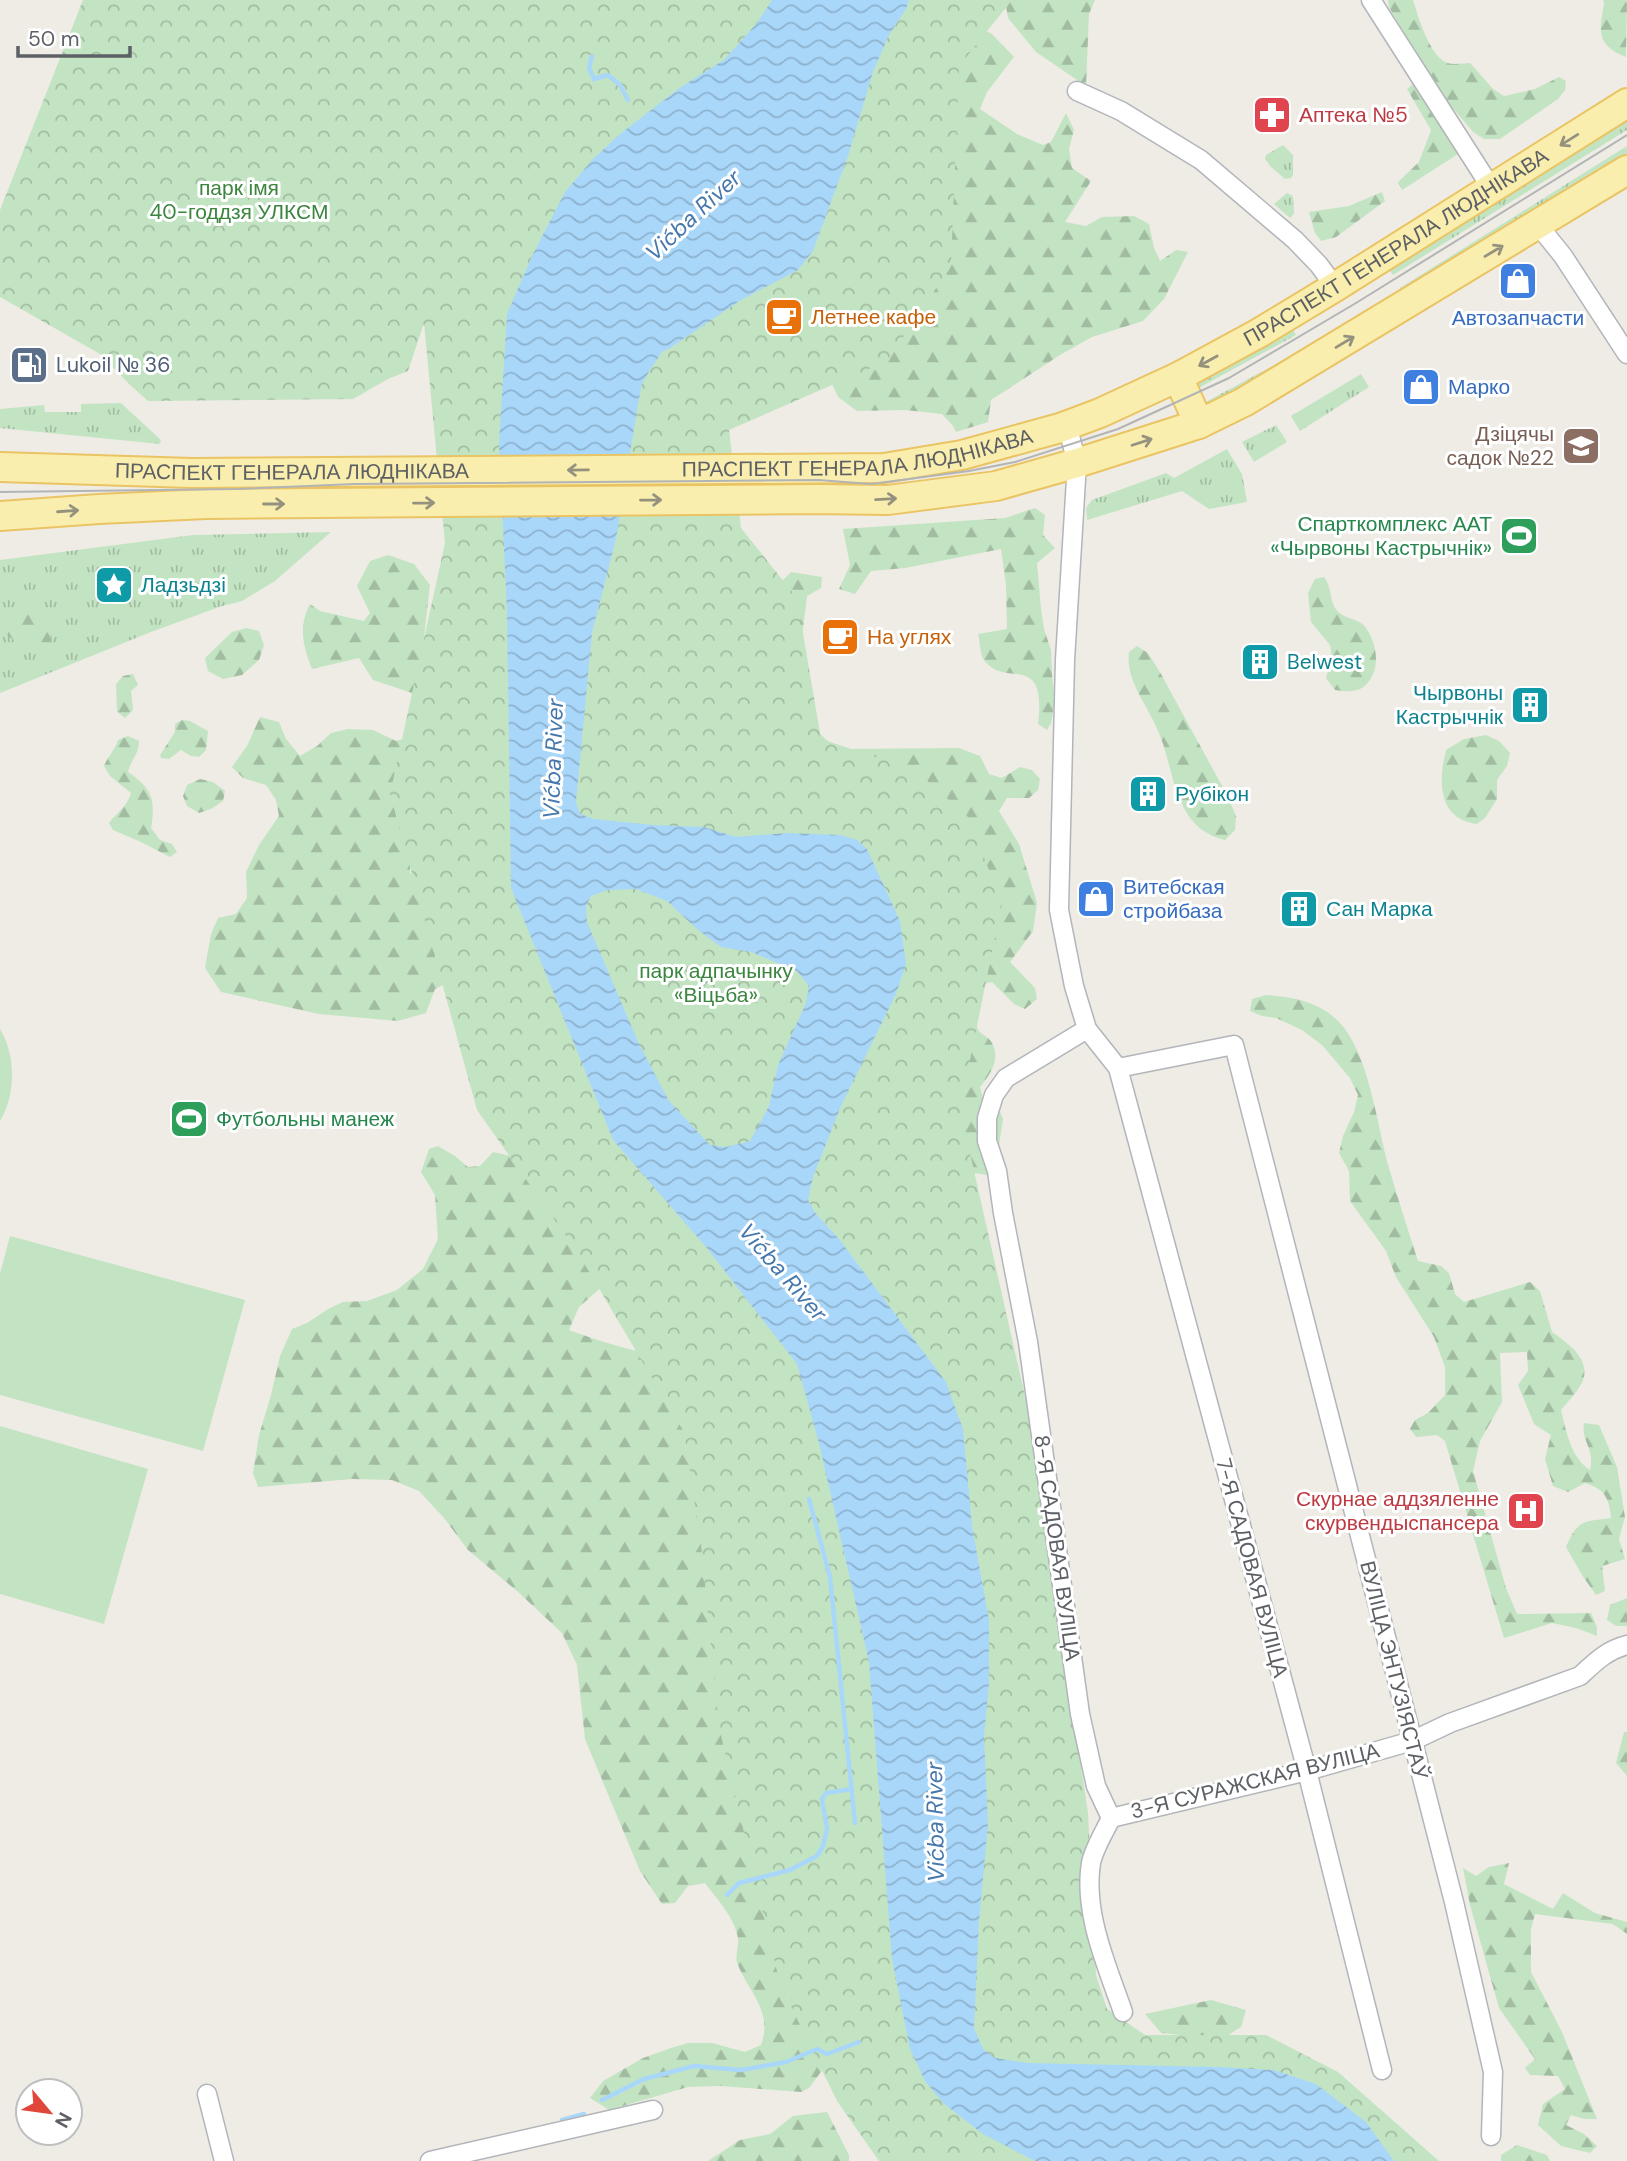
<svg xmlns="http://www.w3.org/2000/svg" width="1627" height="2161" font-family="'DM Sans',sans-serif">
<defs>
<pattern id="grass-tufts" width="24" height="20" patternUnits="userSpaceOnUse" patternTransform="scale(1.75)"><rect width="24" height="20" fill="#c3e4c3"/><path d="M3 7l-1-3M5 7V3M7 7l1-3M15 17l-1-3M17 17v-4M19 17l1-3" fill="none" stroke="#a2bca2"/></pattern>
<pattern id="forest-firs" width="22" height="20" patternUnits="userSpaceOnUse" patternTransform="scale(1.75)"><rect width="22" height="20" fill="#c3e4c3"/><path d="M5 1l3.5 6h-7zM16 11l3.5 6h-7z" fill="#a2bca2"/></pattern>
<pattern id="park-crowns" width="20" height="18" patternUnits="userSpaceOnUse" patternTransform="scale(1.75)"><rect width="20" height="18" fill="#c3e4c3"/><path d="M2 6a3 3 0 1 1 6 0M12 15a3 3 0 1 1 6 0" fill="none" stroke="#a2bca2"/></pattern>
<pattern id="water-waves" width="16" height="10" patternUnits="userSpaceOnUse" patternTransform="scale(1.75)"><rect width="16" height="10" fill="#a9d7fa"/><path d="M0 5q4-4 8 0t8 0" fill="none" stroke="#8db2ce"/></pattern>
</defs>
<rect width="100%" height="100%" fill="#eeece5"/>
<!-- grass -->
<g fill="url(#grass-tufts)">
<polygon points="1627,120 1627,130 1393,275 1389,269"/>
<polygon points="1283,145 1293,155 1293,175 1291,178 1285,179 1271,167 1265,159 1266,155"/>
<polygon points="1627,146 1627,158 1403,294 1400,288"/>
<polygon points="1287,193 1293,196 1294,214 1290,218 1274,204"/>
<polygon points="1292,328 1296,335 1195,390 1196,384 1200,379"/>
<polygon points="1304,349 1307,355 1208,406 1202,404"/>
<polygon points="1361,374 1369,387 1300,431 1291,416"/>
<polygon points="121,403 161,440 160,444 0,428 0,409 44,405 45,412 81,412 81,404"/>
<polygon points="1276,425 1287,442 1254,462 1242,442"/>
<polygon points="1227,449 1242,474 1247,502 1209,509 1182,491 1087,520 1086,508 1092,500 1166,473 1174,478"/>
<polygon points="331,532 275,581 242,601 219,607 151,632 0,693 0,560 193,535"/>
</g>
<!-- forest -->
<g fill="url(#forest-firs)">
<polygon points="1005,0 1095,0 1089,14 1086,86 1036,52 1008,18"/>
<path d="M1388,0H1413C1418,16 1430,58 1448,63C1453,65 1464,63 1470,63L1493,89L1504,96L1535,89L1559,77L1566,81L1565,90L1558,99L1500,139H1484L1473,132L1435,87L1389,7Z"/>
<path d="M1603,0H1627L1626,57C1596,45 1599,31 1604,4Z"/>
<polygon points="964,18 992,34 1014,57 987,92 980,109 1017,134 1043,145 1051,142 1066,113 1074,130 1069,149 1072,168 1091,181 1065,222 1086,226 1102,217 1134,216 1149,224 1154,248 1160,261 1176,250 1188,252 1164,299 1143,321 1092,337 1060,355 991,400 988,422 956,432 953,426 942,414 905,410 857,411 838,397 828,375 937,189"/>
<polygon points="1413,84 1420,88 1459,142 1458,154 1402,190 1398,182 1419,162 1431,130 1407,89"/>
<polygon points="1382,192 1385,201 1336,237 1321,241 1315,233 1309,212 1349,206"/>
<path d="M1035,508L1045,515L1043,535L1055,548L1037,563L1041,609L1044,629L1051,650L1052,674L1055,701L1051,723L1047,730L1038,724C1047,649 1005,690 984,660C980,654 980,641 978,634L1007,629L1006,585L1001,549L905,568L871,571L855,594L839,589L850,565L843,529L1005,518Z"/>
<path d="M388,555L414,564L430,585L423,646L438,672L457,671L488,660C488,693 493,794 466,814C461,818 452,818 445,820C431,824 421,834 410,844V873L433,875L444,839L466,833L481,843L493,904L505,929L497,941L476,942L467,956L472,971L435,989L426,1013L398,1021L319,1014L221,992L205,968L211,934L218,918L236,914L247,898L246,872L259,845L279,816L276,800L266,785L243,778L232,767L247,746L260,717L279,722L286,739L300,756L317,746L331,733L348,729L373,730L396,741L423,733L438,716L421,696L373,680L359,658L312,669C303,646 298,627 310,604L320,611L364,621L370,613L357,586L370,561Z"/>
<path d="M791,572L822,577L821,588L807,596L802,637L815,729L836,749L959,748L980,756L989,774L1002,778L1020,767L1032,770L1040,779L1038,790L1029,798H1007L999,811L1019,844L1037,903L1033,931L1010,962L1035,988L1037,999L1025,1009L1014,1004L992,982L979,985C975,1000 971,1012 977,1028C980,1035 989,1036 992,1043C1001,1059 990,1075 980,1087L983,1099L998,1107L1003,1119L996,1165L987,1175L974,1173L627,708L780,583Z"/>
<path d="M1324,577C1332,587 1329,598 1335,608C1342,620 1359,617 1366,628C1378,645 1382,674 1362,688C1353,693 1343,691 1335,690L1326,678L1332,658L1330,645L1311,622L1308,593L1315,579Z"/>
<path d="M17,610C40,619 53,618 51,646C34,656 9,641 1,626L3,618Z"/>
<polygon points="246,628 259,631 264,645 259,660 242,675 223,679 208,671 205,658 232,632"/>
<path d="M1137,646L1148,653L1161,674L1227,795L1236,816L1235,830L1225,840C1207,836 1192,825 1184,808C1171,784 1169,755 1158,731C1148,706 1125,680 1129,652Z"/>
<polygon points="133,674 138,685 131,691 133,710 125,718 117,712 116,684 123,676"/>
<polygon points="182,720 190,721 208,731 206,750 199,757 191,756 181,750 169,759 161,758 160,755 175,732 175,724"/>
<path d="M1486,735L1499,741L1510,753L1507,766L1497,780V799L1485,818L1477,824C1438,819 1438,782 1446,750L1464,739Z"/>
<path d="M128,736L139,741C139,755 131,759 128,772C152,788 156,800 151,828L160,840L172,844L177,852L170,857L141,842L113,830L109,823C118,811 127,807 131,793L110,776L104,766C108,756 115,750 118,740Z"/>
<polygon points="200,779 213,782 225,791 223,801 211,809 199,813 187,806 183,796 187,785"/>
<path d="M1266,995C1292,997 1316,1001 1336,1019C1369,1049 1377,1126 1389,1168C1398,1199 1408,1230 1418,1261L1441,1266L1449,1273L1455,1294L1464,1302L1530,1282L1540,1291L1552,1332C1566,1342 1588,1356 1584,1377C1581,1389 1568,1401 1561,1410C1566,1431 1571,1458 1590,1470C1595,1447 1581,1443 1584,1423L1599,1425L1617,1467L1625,1517L1619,1539L1625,1559L1602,1566L1605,1591L1596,1595L1582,1575L1566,1547C1578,1519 1583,1522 1611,1518C1609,1498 1605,1489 1585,1483L1568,1492L1553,1486L1545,1459L1551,1435L1534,1424L1518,1385L1528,1371L1527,1352L1500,1353L1502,1402L1480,1441L1473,1471L1506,1588L1517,1614L1591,1613L1597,1627V1636L1576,1628L1552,1623L1504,1638L1445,1441L1437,1435L1416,1437L1410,1429L1415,1420L1428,1413L1445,1395V1367L1434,1337L1396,1277L1386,1251L1350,1201L1349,1171L1339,1153L1343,1136L1354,1112L1358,1095L1350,1078L1322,1045L1302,1030L1276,1018L1262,1016L1250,1011L1252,999Z"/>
<path d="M438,1146L455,1156L468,1167L480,1166L493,1152L520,1158L605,1284L579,1307L569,1330C605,1343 637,1353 675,1357L827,2064L809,2088L801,2092L721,2086L688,2087L609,2110L590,2098L603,2081L643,2058L671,2048L688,2043H712L745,2052L761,2045C773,2012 750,1994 738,1965C734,1957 739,1948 738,1939C736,1919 716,1898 705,1883L688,1886L675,1903L662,1904L640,1871L585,1739L577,1665L562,1633L517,1591L468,1550L444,1518L419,1491L392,1480L352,1479L258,1487L253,1473L259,1435L271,1395L280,1356L292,1329L307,1323L328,1309L343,1302L367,1301L397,1290L423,1269L438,1239L435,1195L421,1172L429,1149Z"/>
<polygon points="1627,1598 1627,1626 1616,1626 1607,1620 1610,1605"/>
<polygon points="1624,1732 1627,1732 1627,1776 1616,1763"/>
<polygon points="1509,1863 1504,1884 1553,1909 1563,1893 1595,1913 1627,1922 1627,1934 1613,1924 1535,1914 1531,1929 1531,1972 1562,2032 1597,2119 1584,2119 1571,2115 1566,2125 1584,2134 1597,2146 1590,2153 1561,2146 1538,2125 1543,2104 1565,2089 1558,2076 1530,2075 1525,2068 1535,2059 1499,2008 1470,1905 1463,1868 1476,1876 1489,1867"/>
<polygon points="1211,2000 1246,2010 1241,2027 1222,2039 1161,2033 1145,2014"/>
<polygon points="827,2112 849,2155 849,2161 708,2161 740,2140 770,2134 793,2116"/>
<polygon points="1517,2145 1547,2155 1550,2161 1501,2161 1501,2155"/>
</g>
<!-- park -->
<polygon fill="url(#park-crowns)" points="83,0 1012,0 959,66 951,266 887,361 729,430 741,528 797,598 821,739 915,770 968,817 1002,903 960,1109 1027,1405 1088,1813 1096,1975 1107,2009 1145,2035 1266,2035 1338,2072 1439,2161 879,2161 837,2101 780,1984 719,1727 701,1545 684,1432 578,1253 477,1110 390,794 445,543 424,323 408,371 388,379 353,399 148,401 129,384 100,354 0,297 0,210"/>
<!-- pitch -->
<g fill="#c3e4c3">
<path d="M0,1029C16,1056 16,1094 0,1121Z"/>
<polygon points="10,1236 245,1300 203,1451 0,1395 0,1274"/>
<polygon points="0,1426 148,1469 104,1624 0,1594"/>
</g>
<!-- water -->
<path fill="url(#water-waves)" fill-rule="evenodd" d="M772,0H909L906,9L889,35L873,72L848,156L813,251L798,270L741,300L670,348L662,352L650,370L642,384L638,404L616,539L592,633L576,802L580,814L594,819L653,825L704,827L736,837L787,833L840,835L857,840L867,849L900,921L906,964L896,994L841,1106L813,1177L808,1200L816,1214L839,1239L946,1382L963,1429L972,1526L989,1620V1684L984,1736L988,1824L979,1921L974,2028L983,2049L995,2058L1028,2063L1218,2067L1274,2070L1316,2084L1366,2122L1394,2161H1035L983,2134L943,2103L925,2081L910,2049L892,1959L869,1662L819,1443L797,1364L706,1247L613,1140L511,888L507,610L499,443L507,314L532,256L565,192L593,159L620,134L681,87L724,60L757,23ZM636,889L667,901L698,930L721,947L751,952L797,971L809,986L806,1003L778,1065L769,1106L750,1141L726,1147L710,1145L669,1101L639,1044L587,922L586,906L591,896L607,890Z"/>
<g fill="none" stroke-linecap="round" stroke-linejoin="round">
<!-- stream -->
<g stroke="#a9d7fa" stroke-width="4.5">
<polyline points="592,56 589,68 594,79 608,75 620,85 628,100"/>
<polyline points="809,1499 830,1577 855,1823"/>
<polyline points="727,1895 739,1883 790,1870 817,1856 823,1846 827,1829 822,1799 826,1793 852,1789"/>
<polyline points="602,2100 644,2079 694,2066 741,2070 786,2062 817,2049 827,2054 859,2042"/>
<polyline points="562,2120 584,2114"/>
</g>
<defs>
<g id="street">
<polyline points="1371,0 1492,189"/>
<polyline points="1077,91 1121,111 1201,160 1295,240 1319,265 1335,287"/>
<polyline points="1538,225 1563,256 1627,354"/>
<polyline points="1067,425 1077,463 1065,660 1059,910 1074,986 1087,1029 1118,1068 1307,1771 1382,2070"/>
<polyline points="1087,1029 1006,1078 994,1095 987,1118 987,1141 997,1171 1003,1213 1028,1342 1080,1714 1096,1786 1111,1818"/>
<polyline points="1118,1068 1234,1045 1454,1902 1493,2072 1491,2136"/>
<path d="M1111,1818L1307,1771L1412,1741L1450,1723L1580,1676C1595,1662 1607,1650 1627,1645"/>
<path d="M1111,1818C1105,1831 1094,1848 1091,1863C1083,1913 1107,1966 1123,2012"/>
<polyline points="207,2094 224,2161"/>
<polyline points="430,2161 653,2110"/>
</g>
<g id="primary">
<polyline points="1178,377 1199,424"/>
<path id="s1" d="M0,467L192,473L884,468L962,455L1060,428L1100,413L1178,377L1259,333L1335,287L1627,103"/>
<polyline points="0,516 99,509 206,504 818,499 888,500 996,486 1077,463 1199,424 1244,402 1627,170"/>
</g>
</defs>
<!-- street casing -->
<use href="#street" stroke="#b2b5b9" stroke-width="21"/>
<!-- primary casing -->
<use href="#primary" stroke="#eac463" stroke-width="32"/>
<!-- street -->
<use href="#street" stroke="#fff" stroke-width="18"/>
<!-- primary -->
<use href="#primary" stroke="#faeeae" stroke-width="28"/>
<!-- tram -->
<polyline stroke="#b3b4b5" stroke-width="2" points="0,492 238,489 355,484 818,480 871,484 969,471 1015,462 1118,429 1229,378 1356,303 1627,135"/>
</g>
<!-- one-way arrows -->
<defs><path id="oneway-shaft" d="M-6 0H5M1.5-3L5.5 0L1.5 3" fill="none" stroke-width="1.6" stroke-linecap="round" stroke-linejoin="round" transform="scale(1.75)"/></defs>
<g stroke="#94927f">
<use href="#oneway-shaft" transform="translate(1569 140) rotate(148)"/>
<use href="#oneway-shaft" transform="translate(1494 251) rotate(-31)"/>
<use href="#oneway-shaft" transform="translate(1345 342) rotate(-31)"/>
<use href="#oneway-shaft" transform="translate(1208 361) rotate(151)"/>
<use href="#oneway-shaft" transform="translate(1142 442) rotate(-18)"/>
<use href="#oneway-shaft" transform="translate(578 470) rotate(179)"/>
<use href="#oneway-shaft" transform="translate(886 499) rotate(-3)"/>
<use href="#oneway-shaft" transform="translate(651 500) rotate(-1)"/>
<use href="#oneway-shaft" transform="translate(424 503) rotate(-1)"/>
<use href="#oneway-shaft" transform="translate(274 504)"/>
<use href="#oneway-shaft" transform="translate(68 511) rotate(-4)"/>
</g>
<!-- icons -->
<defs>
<symbol id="pharmacy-square" viewBox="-11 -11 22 22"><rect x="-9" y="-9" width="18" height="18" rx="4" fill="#e0444e" stroke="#fff"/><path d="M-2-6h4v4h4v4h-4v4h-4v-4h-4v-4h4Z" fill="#fff"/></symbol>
<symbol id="shop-square" viewBox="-11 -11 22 22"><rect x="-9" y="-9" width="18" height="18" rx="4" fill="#3f7fe0" stroke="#fff"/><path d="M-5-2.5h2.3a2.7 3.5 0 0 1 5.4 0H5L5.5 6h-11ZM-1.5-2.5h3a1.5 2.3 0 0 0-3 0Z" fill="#fff"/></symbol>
<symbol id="cafe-square" viewBox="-11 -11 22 22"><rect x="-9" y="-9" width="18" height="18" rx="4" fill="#e8710a" stroke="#fff"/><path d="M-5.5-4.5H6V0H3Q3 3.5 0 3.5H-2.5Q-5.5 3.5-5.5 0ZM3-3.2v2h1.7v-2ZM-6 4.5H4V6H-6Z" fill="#fff"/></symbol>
<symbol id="fuel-square" viewBox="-11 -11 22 22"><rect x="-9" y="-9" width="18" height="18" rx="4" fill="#5c6f8a" stroke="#fff"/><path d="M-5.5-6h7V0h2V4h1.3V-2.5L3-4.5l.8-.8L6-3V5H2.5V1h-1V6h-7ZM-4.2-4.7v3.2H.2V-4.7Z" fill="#fff"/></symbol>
<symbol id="school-square" viewBox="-11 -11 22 22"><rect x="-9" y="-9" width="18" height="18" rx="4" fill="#8d6e63" stroke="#fff"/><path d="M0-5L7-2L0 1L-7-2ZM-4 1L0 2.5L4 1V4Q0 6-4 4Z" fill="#fff"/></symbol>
<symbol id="stadium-square" viewBox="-11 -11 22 22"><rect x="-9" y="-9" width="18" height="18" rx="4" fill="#2e9e5b" stroke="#fff"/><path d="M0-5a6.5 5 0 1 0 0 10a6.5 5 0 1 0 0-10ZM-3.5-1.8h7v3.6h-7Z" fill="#fff"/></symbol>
<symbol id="sight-square" viewBox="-11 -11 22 22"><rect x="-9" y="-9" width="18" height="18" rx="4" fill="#0f9aa8" stroke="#fff"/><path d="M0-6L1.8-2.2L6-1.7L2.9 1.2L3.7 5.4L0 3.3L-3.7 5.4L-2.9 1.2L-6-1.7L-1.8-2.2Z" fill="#fff"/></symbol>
<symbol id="building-square" viewBox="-11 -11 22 22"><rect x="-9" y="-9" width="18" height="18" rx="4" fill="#0f9aa8" stroke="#fff"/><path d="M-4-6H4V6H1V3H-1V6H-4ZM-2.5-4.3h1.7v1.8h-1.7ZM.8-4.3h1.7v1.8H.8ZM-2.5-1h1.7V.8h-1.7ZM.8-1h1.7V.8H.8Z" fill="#fff"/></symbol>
<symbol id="hospital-square" viewBox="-11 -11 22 22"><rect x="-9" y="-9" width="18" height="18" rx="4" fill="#e0444e" stroke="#fff"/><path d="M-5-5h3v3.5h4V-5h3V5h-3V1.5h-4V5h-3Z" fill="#fff"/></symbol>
</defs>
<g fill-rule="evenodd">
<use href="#pharmacy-square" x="1250" y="93" width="44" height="44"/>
<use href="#shop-square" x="1496" y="259" width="44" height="44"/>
<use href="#cafe-square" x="762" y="295" width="44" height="44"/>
<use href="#fuel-square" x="7" y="343" width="44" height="44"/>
<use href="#shop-square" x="1399" y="365" width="44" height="44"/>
<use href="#school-square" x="1559" y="424" width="44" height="44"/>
<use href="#stadium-square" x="1497" y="514" width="44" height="44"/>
<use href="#sight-square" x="92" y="563" width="44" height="44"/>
<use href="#cafe-square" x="818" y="615" width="44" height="44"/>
<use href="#building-square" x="1238" y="640" width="44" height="44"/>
<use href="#building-square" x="1508" y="683" width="44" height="44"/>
<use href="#building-square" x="1126" y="772" width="44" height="44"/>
<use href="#shop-square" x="1074" y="877" width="44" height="44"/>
<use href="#building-square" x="1277" y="887" width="44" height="44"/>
<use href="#stadium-square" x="167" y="1097" width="44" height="44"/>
<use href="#hospital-square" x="1504" y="1489" width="44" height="44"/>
</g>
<g text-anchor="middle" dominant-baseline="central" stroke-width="6" stroke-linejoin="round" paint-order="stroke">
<!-- health labels -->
<g font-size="21" fill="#be3a42" stroke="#fff" text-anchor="start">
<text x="1299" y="115">Аптека №5</text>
<text x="1499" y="1499" text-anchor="end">Скурнае аддзяленне<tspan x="1499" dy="24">скурвендыспансера</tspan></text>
</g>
<!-- park labels -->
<g font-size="21" fill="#3b853f" stroke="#fff">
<text x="239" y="188">парк імя<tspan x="239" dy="24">40-годдзя УЛКСМ</tspan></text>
<text x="716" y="971">парк адпачынку<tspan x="716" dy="24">«Віцьба»</tspan></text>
</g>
<!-- street labels -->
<g font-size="21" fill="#5d6065" stroke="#fff">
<text stroke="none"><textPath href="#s1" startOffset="1447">ПРАСПЕКТ ГЕНЕРАЛА ЛЮДНІКАВА</textPath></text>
<text stroke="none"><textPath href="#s1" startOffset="859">ПРАСПЕКТ ГЕНЕРАЛА ЛЮДНІКАВА</textPath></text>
<text stroke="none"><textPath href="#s1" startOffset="292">ПРАСПЕКТ ГЕНЕРАЛА ЛЮДНІКАВА</textPath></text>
<text transform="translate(1057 1548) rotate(82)">8-Я САДОВАЯ ВУЛІЦА</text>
<text transform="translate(1252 1568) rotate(75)">7-Я САДОВАЯ ВУЛІЦА</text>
<text transform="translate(1394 1670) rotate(76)">ВУЛІЦА ЭНТУЗІЯСТАЎ</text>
<text transform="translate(1255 1781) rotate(-14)">3-Я СУРАЖСКАЯ ВУЛІЦА</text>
</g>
<!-- food labels -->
<g font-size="21" fill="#c56008" stroke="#fff" text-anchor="start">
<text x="811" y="317">Летнее кафе</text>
<text x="867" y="637">На углях</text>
</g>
<!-- shop labels -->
<g font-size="21" fill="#366cbe" stroke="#fff" text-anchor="start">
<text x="1518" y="318" text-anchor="middle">Автозапчасти</text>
<text x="1448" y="387">Марко</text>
<text x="1123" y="887">Витебская<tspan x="1123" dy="24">стройбаза</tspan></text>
</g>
<!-- service labels -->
<g font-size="21" fill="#4e5e75" stroke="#fff" text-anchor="start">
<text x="56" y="365">Lukoil № 36</text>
</g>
<!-- education labels -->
<g font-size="21" fill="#785e54" stroke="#fff" text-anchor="end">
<text x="1554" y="434">Дзіцячы<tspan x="1554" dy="24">садок №22</tspan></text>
</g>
<!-- leisure labels -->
<g font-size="21" fill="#27864d" stroke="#fff" text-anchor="end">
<text x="1492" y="524">Спарткомплекс ААТ<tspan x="1492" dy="24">«Чырвоны Кастрычнік»</tspan></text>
<text x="216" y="1119" text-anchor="start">Футбольны манеж</text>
</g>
<!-- culture labels -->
<g font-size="21" fill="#0d838f" stroke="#fff" text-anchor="start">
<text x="141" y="585">Ладзьдзі</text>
<text x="1287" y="662">Belwest</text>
<text x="1503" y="693" text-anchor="end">Чырвоны<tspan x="1503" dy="24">Кастрычнік</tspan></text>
<text x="1175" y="794">Рубікон</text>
<text x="1326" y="909">Сан Марка</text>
</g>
<!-- water labels -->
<g font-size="23" font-style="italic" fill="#4678ac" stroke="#fff">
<text transform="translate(693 215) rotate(-43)">Vićba River</text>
<text transform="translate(553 759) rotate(-88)">Vićba River</text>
<text transform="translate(783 1272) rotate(49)">Vićba River</text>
<text transform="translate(935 1822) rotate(-91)">Vićba River</text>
</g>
</g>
<!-- north arrow -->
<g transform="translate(49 2112) rotate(119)"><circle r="33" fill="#ffffff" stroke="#bebfc1" stroke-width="2"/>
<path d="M0-5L12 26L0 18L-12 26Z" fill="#e0473a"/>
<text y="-10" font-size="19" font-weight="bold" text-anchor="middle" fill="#5d6065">N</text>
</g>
<!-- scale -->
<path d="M18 46v10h112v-10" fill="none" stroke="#5d6065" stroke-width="3.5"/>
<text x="28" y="46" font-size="21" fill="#5d6065" stroke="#ffffff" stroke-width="5" paint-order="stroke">50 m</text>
</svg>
